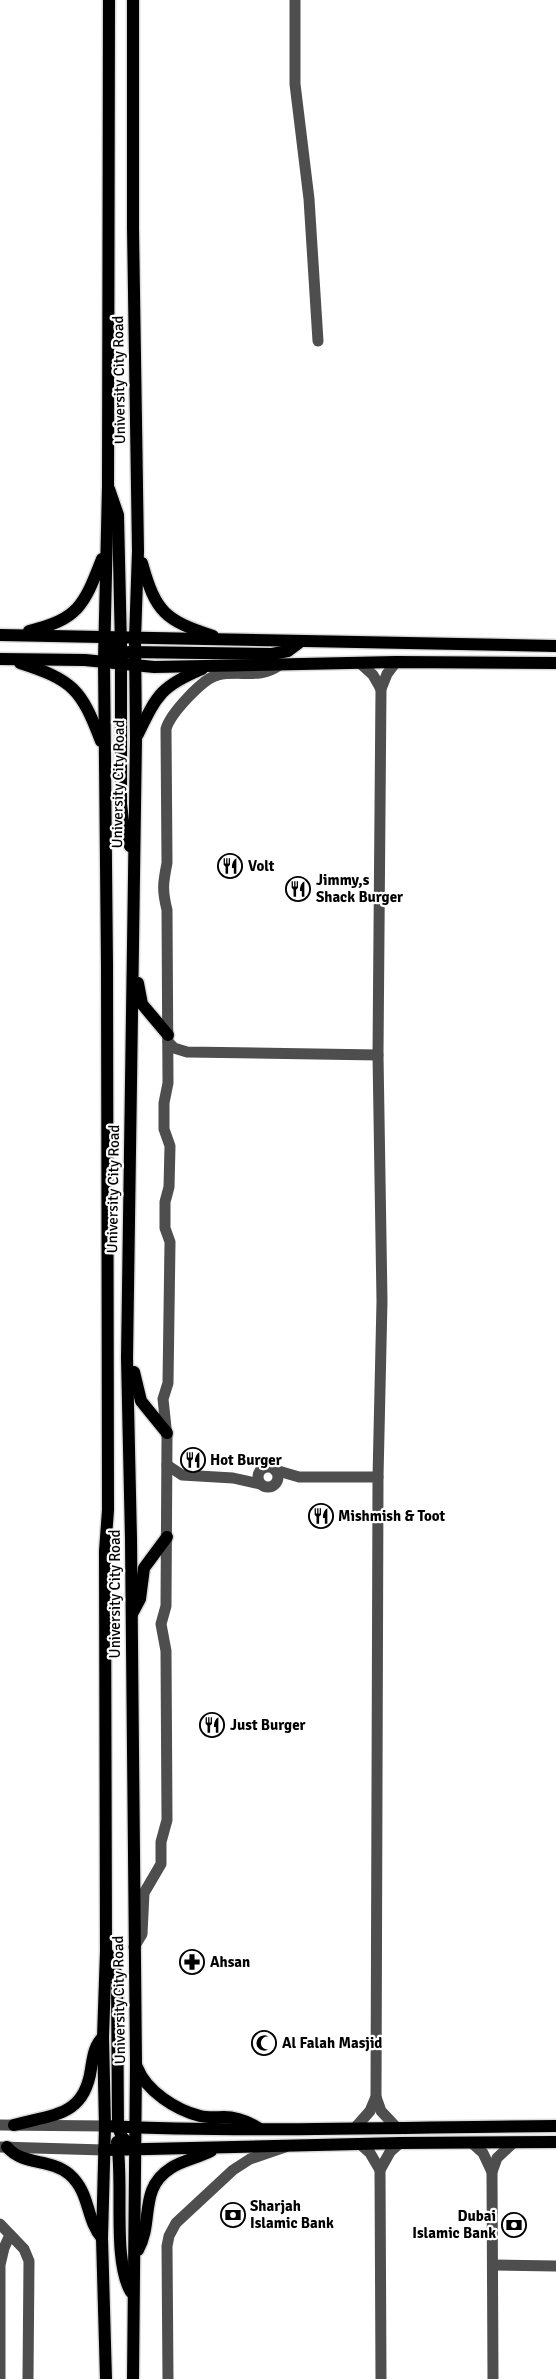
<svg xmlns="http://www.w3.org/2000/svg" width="556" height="2379" font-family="Signika,sans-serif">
<rect width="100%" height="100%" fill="#fff"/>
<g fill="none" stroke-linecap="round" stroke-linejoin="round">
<defs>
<g id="major">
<polyline points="133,0 133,228 138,551 135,639 136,738 127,1358 131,1539 136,2065 133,2379"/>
<polyline points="109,489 118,515 121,647"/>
<path d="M142,563C156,613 165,620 213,636"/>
<path d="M29,631C79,619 84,605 102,559"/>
<polyline points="0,635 556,646"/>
<polyline points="104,638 115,650 121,664 121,804 124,829 130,846"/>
<polyline points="110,658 129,652 272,654 288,651 300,642"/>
<polyline points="0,659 85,660 154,667 396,662 556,663"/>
<path d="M20,663C73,680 81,689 101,741"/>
<path d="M138,734C157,695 161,686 202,669"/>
<polyline points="138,983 142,1004 168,1035"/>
<polyline points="134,1372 141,1401 167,1433"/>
<polyline points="132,1614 140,1599 144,1568 167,1537"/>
<polyline points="106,1951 114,1964 117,1978 118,2127 122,2137 135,2150"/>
<path d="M137,2067C146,2091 176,2110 200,2116C208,2118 216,2117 224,2117C237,2117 249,2122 260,2129"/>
<path d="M14,2125C53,2114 84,2117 91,2069C93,2057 94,2046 103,2037"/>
<path d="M105,2126C255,2133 406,2127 556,2126"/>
<path d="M117,2142C124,2183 112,2260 131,2292"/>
<path d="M7,2147C23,2166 50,2158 69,2174C91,2193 85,2218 102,2238"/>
<polyline points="104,2150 400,2143 556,2142"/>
<path d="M138,2250C154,2222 138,2189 171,2168C183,2160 198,2158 211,2151"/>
<polyline points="106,2379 102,2238 105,2126 103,2037 106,1951 105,1551 108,1510 107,965 104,661 108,486 109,0"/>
</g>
</defs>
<!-- major casing -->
<use href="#major" stroke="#dbdbdb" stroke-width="15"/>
<!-- minor -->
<g stroke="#4e4e4e" stroke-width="11">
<polyline points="295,0 295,84 309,199 318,341"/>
<polyline points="361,664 373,675 381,689"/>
<polyline points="168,1042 174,1048 187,1052 378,1055"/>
<polyline points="167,1465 182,1475 233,1478 260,1484"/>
<circle cx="268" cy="1477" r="10"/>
<polyline points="275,1470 299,1477 378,1477"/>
<path d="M134,1947L142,1934L144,1893L161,1864V1842L167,1820L166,1651L161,1624L166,1606L167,1437L163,1399L168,1383L170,1242L165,1228V1202L169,1187L170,1146L164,1129V1103L168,1083L167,910C162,890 163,883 167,863L166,729C170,714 203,678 218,675C238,670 261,679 278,666"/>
<polyline points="376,2097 381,2111 396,2127"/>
<polyline points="0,2125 105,2126"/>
<polyline points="355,2128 370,2111 376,2097 378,1477 382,1301 378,1055 381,689 387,674 396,662"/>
<polyline points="472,2143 483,2153 492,2172"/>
<polyline points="360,2144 370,2153 380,2170"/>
<polyline points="0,2147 104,2150"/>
<polyline points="0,2224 24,2249 29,2261 28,2379"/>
<polyline points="493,2265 556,2266"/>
<polyline points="0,2379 0,2265 4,2248 10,2235"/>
<polyline points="168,2379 167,2246 169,2236 176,2223 233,2170 250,2159 285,2147"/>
<polyline points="381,2379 380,2170 390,2152 400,2143"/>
<polyline points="493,2379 492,2172 497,2158 513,2143"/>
</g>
<!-- major -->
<use href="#major" stroke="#000" stroke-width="12"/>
</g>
<!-- icons -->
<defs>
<symbol id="restaurant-ring" viewBox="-11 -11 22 22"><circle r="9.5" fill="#fff" stroke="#000" stroke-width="1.5"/><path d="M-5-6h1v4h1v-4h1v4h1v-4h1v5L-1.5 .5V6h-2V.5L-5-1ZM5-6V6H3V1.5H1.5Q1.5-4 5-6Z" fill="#000"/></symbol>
<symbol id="pharmacy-ring" viewBox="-11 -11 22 22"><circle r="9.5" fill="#fff" stroke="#000" stroke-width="1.5"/><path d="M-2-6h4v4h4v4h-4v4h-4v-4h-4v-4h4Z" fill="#000"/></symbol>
<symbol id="mosque-ring" viewBox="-11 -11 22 22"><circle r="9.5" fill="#fff" stroke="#000" stroke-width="1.5"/><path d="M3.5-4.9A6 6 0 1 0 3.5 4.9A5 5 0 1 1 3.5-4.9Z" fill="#000"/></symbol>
<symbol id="bank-ring" viewBox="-11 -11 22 22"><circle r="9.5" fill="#fff" stroke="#000" stroke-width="1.5"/><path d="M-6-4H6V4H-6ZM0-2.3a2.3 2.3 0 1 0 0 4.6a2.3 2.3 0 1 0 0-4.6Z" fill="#000"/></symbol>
</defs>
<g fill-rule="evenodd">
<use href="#restaurant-ring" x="216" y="852" width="28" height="28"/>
<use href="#restaurant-ring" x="284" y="875" width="28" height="28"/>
<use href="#restaurant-ring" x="179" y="1446" width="28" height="28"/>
<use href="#restaurant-ring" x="307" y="1502" width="28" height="28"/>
<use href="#restaurant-ring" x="198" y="1711" width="28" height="28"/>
<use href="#pharmacy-ring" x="178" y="1948" width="28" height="28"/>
<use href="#mosque-ring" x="250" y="2029" width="28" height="28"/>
<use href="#bank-ring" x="219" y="2201" width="28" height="28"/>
<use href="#bank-ring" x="500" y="2211" width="28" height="28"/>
</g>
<g text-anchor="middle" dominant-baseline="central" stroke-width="4.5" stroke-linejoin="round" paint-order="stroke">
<!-- street labels -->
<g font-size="15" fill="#000" stroke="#fff">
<text transform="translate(119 380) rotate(-91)">University City Road</text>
<text transform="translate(118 784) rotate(-89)">University City Road</text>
<text transform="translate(113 1189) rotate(-89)">University City Road</text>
<text transform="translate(115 1594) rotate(-90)">University City Road</text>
<text transform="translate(119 2000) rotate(-91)">University City Road</text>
</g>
<!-- poi labels -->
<g font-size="15" font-weight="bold" fill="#000" stroke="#fff" text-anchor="start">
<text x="248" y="866">Volt</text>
<text x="316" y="880">Jimmy,s<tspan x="316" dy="17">Shack Burger</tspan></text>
<text x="210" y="1460">Hot Burger</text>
<text x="338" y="1516">Mishmish &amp; Toot</text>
<text x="230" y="1725">Just Burger</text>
<text x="210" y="1962">Ahsan</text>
<text x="282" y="2043">Al Falah Masjid</text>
<text x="250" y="2206">Sharjah<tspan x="250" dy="17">Islamic Bank</tspan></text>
<text x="496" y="2216" text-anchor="end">Dubai<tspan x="496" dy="17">Islamic Bank</tspan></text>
</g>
</g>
</svg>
